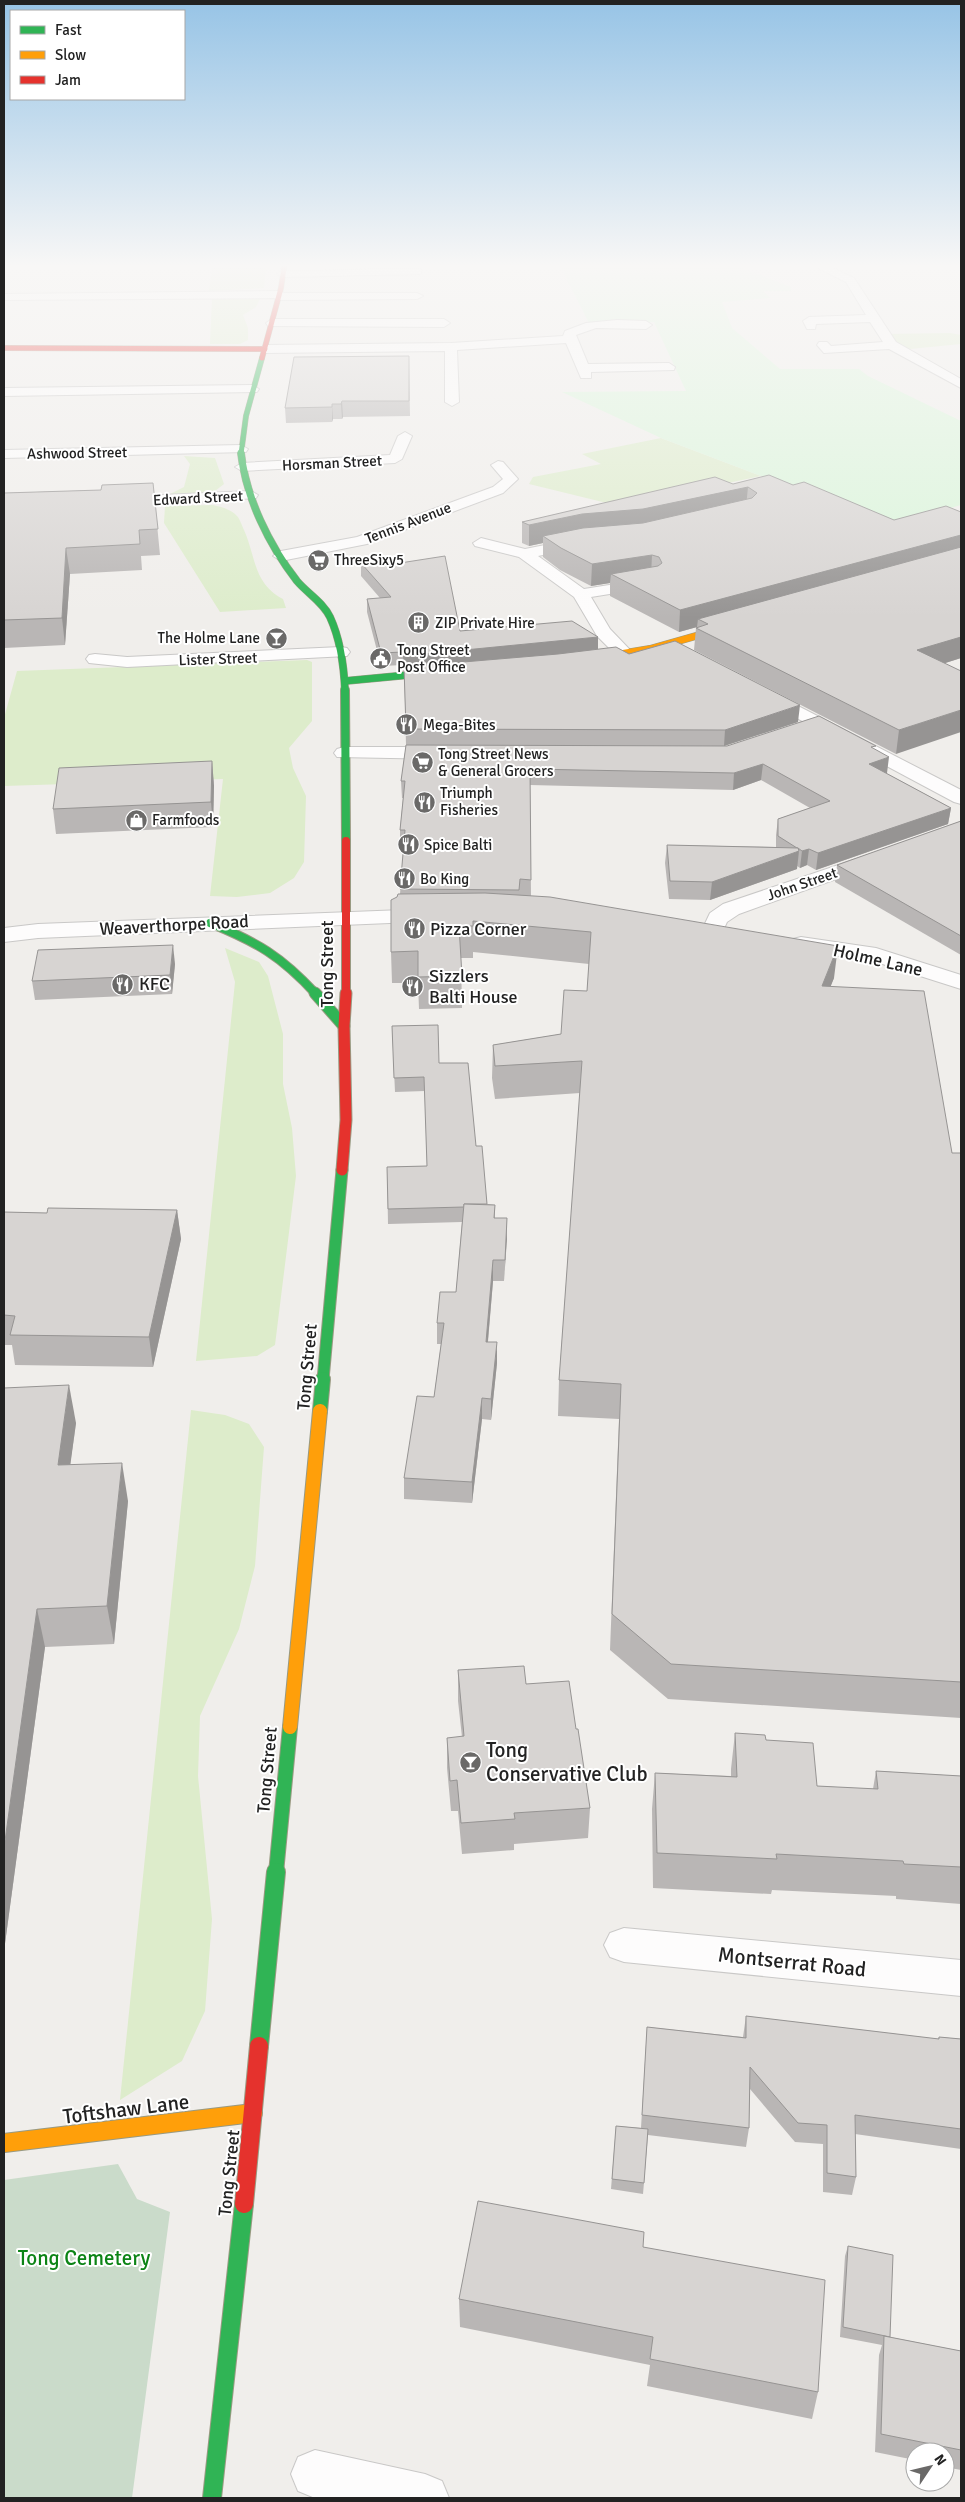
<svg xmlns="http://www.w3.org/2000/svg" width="965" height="2502" font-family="Signika,sans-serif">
<rect width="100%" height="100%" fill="#f0eeeb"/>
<!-- grass -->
<g fill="#ddeccb">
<polygon points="212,268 266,268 264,288 209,291"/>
<polygon points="251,297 260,299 256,307 243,315 248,328 248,340 240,344 210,344 212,298"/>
<polygon points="950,333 961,335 961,344 900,350 884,334"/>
<polygon points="661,438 761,476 619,506 529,484 533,477 601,464 582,454"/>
<polygon points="184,456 215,458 224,484 215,491 166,496 184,487 190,464"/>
<path d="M213,505C221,507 231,509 237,516C240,519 242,526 244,530C256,557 253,583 283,599L286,608L220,612L164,523L165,506Z"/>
<polygon points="307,660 312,662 312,721 289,748 293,768 306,796 304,862 294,878 270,893 237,897 210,896 223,779 4,786 4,718 17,671"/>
<polygon points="225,948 259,962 268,976 283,1034 283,1084 292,1128 296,1176 275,1345 257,1356 196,1361 235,982"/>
<polygon points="191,1410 225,1415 249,1424 264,1447 255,1566 239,1629 200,1716 198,1776 212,1919 205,2011 182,2061 120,2100"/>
</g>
<!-- cemetery -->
<polygon fill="#cadbca" points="118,2164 137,2199 170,2212 132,2498 4,2498 4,2180"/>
<!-- park -->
<polygon fill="#daf5da" points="561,268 741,268 791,287 791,291 763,291 770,298 722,302 732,328 780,369 859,369 868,376 961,421 961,505 876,529 761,476 661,438 562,392 686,391 654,322 589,323"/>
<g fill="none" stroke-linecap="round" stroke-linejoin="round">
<defs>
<g id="street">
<polygon points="818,268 832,268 854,278 896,342 961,379 961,388 889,349 824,353 817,345 819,342 827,342 831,346 883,342 870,322 816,324 815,329 807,329 803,321 809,317 866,315 846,282"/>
<polygon points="417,269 421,270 421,274 283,277 277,274 283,271"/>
<polygon points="279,291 284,293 417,293 423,296 417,299 279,300 274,298 4,300 4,294"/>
<polygon points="272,319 444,319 450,323 444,327 268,326 266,323"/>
<polygon points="617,320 646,321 652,325 646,329 596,328 576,335 588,364 669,363 675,367 674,370 591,372 591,378 581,378 566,343 457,350 459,402 452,406 445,402 445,351 265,353 259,349 265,345 451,343 563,336 565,331 586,323"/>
<polygon points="252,385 259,389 257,392 4,396 4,388"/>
<polygon points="405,432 412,436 402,459 395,463 242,471 235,467 242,463 390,455 398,436"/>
<polygon points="241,445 248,449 246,452 4,458 4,450"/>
<polygon points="498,461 503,462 518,479 503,493 367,544 281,561 273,556 281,551 357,537 493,487 503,479 491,465"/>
<polygon points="251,491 258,495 256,498 117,507 109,502 117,497"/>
<polygon points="481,538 525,549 580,538 586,540 588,543 586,546 538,556 584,589 647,579 653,581 655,584 653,587 591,597 610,629 634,654 631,658 619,658 597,636 574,597 519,557 475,546 473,543"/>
<polygon points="341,647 347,648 350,652 347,656 127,667 89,663 86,659 89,655 95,654 127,657"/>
<polygon points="767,690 961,790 961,804 954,802 761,699 758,695 761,691"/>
<polygon points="344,747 443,747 450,749 453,753 450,757 443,759 337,757 334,753 337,749"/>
<polygon points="871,854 878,856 882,860 878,864 739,914 727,922 720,937 712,939 704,937 701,932 710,913 723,904"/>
<polygon points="429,909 437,911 440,916 437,921 38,938 4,942 4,928 38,924"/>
<polygon points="801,937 876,948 961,975 961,989 873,961 793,949 790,944 793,939"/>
<polygon points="624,1928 961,1960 961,1996 624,1962 610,1957 604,1945 610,1933"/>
<polygon points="315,2450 425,2474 442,2481 449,2498 315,2498 298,2491 291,2474 298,2457"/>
</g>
<polyline id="fast-far5" points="241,454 246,416 262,358"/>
<g id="fast-far4">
<path d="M241,453C246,498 269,545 297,581C307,593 323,602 330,617C341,641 344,666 345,691"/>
<polyline points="345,681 440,672"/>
</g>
<g id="fast-far3">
<polyline points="345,690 346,841"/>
<path d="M210,923C257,942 281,956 316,994"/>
</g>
<g id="fast-far2">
<polyline points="315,993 344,1026"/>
<polyline points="323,1380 342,1170"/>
</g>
<g id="fast-far1">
<polyline points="320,1411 323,1379"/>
<polyline points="276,1873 290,1727"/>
</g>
<g id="fast">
<polyline points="259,2046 276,1872"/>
<polyline points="212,2498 244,2204"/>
</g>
<polyline id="slow-far2" points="590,659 650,649 731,626"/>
<polyline id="slow-far1" points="290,1727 320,1411"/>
<polyline id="slow" points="4,2143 253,2113"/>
<g id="jam-far3">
<polyline points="4,348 265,349"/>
<polyline points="262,358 281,288 284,268"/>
</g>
<polyline id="jam-far2" points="346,841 346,994"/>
<polyline id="jam-far1" points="342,1170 346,1120 344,1026 346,993"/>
<polyline id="jam" points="244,2204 259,2046"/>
</defs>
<!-- street casing -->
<use href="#street" stroke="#c9c8c7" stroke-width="2"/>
<!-- fast-far5 casing -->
<use href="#fast-far5" stroke="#999a82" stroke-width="6"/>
<!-- fast-far4 casing -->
<use href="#fast-far4" stroke="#999a82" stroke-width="8"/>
<!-- fast-far3 casing -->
<use href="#fast-far3" stroke="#999a82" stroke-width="10"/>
<!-- fast-far2 casing -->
<use href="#fast-far2" stroke="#999a82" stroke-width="13"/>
<!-- fast-far1 casing -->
<use href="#fast-far1" stroke="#999a82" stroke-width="16"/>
<!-- fast casing -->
<use href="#fast" stroke="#999a82" stroke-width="20"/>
<!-- slow-far2 casing -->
<use href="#slow-far2" stroke="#999a82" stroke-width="8"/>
<!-- slow-far1 casing -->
<use href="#slow-far1" stroke="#999a82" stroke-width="16"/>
<!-- slow casing -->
<use href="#slow" stroke="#999a82" stroke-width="20"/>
<!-- jam-far3 casing -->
<use href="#jam-far3" stroke="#999a82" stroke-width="6"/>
<!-- jam-far2 casing -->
<use href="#jam-far2" stroke="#999a82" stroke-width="10"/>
<!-- jam-far1 casing -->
<use href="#jam-far1" stroke="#999a82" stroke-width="13"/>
<!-- jam casing -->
<use href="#jam" stroke="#999a82" stroke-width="20"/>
<!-- street -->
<use href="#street" fill="#fdfcfc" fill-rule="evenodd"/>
<!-- fast-far5 -->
<use href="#fast-far5" stroke="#30b455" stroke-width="5"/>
<!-- fast-far4 -->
<use href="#fast-far4" stroke="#30b455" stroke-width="7"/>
<!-- fast-far3 -->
<use href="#fast-far3" stroke="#30b455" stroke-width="8"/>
<!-- fast-far2 -->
<use href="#fast-far2" stroke="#30b455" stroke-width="11"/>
<!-- fast-far1 -->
<use href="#fast-far1" stroke="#30b455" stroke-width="14"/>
<!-- fast -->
<use href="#fast" stroke="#30b455" stroke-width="18"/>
<!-- slow-far2 -->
<use href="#slow-far2" stroke="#ff9f0a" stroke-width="7"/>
<!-- slow-far1 -->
<use href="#slow-far1" stroke="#ff9f0a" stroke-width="14"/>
<!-- slow -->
<use href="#slow" stroke="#ff9f0a" stroke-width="18"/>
<!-- jam-far3 -->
<use href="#jam-far3" stroke="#e5322d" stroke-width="5"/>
<!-- jam-far2 -->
<use href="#jam-far2" stroke="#e5322d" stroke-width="8"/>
<!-- jam-far1 -->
<use href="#jam-far1" stroke="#e5322d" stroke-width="11"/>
<!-- jam -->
<use href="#jam" stroke="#e5322d" stroke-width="18"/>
</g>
<!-- wall -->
<g fill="#b9b6b5">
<polygon points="409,356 410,416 343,417 342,419 333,419 332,422 286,423 285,408"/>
<polygon points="153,483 160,555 141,556 142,570 70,574 65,645 4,648 4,493 101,490"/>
<polygon points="733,484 793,485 894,520 961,512 961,658 945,663 896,754 694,650 696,628 697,627 679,632 610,596 610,583 591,586 560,570 543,557 543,543 529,546 522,543 522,522"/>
<polygon points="361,563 460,631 598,637 598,649 629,654 798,722 724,746 875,750 887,773 886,773 951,808 948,824 816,870 807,865 800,868 797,866 797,869 710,900 669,899 665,863 667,845 776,847 776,835 778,819 810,808 761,780 733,790 530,785 531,896 834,978 830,987 952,1153 961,1153 961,1718 668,1699 610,1650 619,1419 558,1416 559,1380 580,1093 495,1099 492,1078 493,1045 561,1034 587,991 589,964 473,952 473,958 461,958 462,1008 419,1009 418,983 392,983 391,952 397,897 400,894 404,847 400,847 400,830 403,798 402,798 401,781 406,745 404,665 381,666 367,612 367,599 380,598 361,576"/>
<polygon points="212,761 214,786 213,827 56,834 53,809"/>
<polygon points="961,821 961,955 835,882 837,865"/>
<polygon points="175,964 172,994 35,1000 32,981"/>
<polygon points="392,1026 439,1063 476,1146 487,1204 495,1205 495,1218 507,1218 504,1281 493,1281 488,1342 497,1363 491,1420 482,1419 472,1503 404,1499 404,1478 434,1397 441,1344 437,1344 437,1323 456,1292 462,1222 388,1224 387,1167 427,1166 425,1091 395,1092"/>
<polygon points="177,1210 181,1239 153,1367 15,1365 12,1345 4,1345 4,1212 47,1213"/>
<polygon points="4,1388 76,1423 70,1465 128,1501 114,1644 45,1647 4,1951"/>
<polygon points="458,1670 526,1684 576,1729 590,1808 588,1838 514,1844 514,1850 462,1854 458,1811 451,1811 447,1768 447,1738 462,1737 458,1701"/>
<polygon points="735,1733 766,1740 817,1786 873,1789 876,1771 961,1776 961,1904 896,1899 896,1896 772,1890 771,1894 653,1888 652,1809 655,1773 731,1776 731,1769"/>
<polygon points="746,2016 938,2039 939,2037 961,2039 961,2149 855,2134 856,2177 852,2195 823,2192 823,2144 795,2142 750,2089 749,2128 746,2147 648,2135 643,2194 611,2189 616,2126 641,2128 647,2027 743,2037"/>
<polygon points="848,2246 890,2337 961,2351 961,2470 945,2467 945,2452 915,2452 915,2460 875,2452 879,2355 882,2345 840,2337 845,2256"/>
<polygon points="643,2247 818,2392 812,2419 647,2386 650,2365 460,2327 459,2299"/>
</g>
<!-- shaded-wall -->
<g fill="#969493">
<polygon points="342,401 343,417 342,419 341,404"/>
<polygon points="332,404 333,419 332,422"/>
<polygon points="748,487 746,507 642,530 543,536 543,543 529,546 529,525 582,514"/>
<polygon points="961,535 961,555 698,619 697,627 679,632 680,610"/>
<polygon points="66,548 70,574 65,645 62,618"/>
<polygon points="652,555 651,576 611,574 610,583 591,586 592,564"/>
<polygon points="598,637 598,651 404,669 403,656"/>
<polygon points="961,637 961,658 914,673 917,650"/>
<polygon points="800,705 798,722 724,746 725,730"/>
<polygon points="961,710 961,732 896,754 899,730"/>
<polygon points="889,757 887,773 867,780 869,764"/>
<polygon points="212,761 214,786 213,827 211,802"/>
<polygon points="763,764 761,780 733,790 734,773"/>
<polygon points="951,808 948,824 816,870 818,853"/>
<polygon points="809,849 807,865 800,868 802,851"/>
<polygon points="799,851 797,869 710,900 712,882"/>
<polygon points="173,945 175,964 172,994 170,975"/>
<polygon points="838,946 834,978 818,1018 822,986"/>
<polygon points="177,1210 181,1239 153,1367 149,1337"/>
<polygon points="507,1218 507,1239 504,1281"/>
<polygon points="493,1260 493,1281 486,1362 486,1342"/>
<polygon points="497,1342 497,1363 491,1420 491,1399"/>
<polygon points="69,1385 76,1423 65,1504 58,1465"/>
<polygon points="482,1398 482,1419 472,1503 472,1482"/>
<polygon points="122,1463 128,1501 114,1644 107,1606"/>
<polygon points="37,1609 45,1647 4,1951 4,1848"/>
</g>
<!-- building -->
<g fill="#d7d4d2" stroke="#969493">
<polygon points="409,356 409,401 342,401 341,404 332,404 332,407 285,408 294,357"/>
<polygon points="769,475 793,485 804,482 894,520 946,506 961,512 961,535 680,610 611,574 658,566 662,563 659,557 652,555 592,564 561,548 543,536 583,528 643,523 752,498 757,493 748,487 643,509 582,514 529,525 522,522 715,477 733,484"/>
<polygon points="153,483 158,529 139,530 140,544 66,548 62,618 4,620 4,493 101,490 102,485"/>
<polygon points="961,547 961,637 917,650 961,671 961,710 899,730 696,628 708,624 698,619"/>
<polygon points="445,556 460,631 572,621 598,637 403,656 403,652 381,653 367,599 391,597 361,563 395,558 400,563"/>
<polygon points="675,641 800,705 725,730 406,729 404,667 558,654 616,647 629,654"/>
<polygon points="819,716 876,746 871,747 889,757 869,764 951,808 818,853 809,849 802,851 798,848 797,848 778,836 778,819 830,801 763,764 734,773 530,769 531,880 520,879 519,890 400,889 405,830 400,830 405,781 401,781 406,745 727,746"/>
<polygon points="212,761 211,802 53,809 59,768"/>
<polygon points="961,821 961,936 837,865"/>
<polygon points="667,845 798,848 799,851 712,882 670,881"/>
<polygon points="485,893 550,897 838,946 822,986 924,991 952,1153 961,1153 961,1682 671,1664 612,1614 621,1384 559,1380 582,1061 495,1066 493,1045 561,1034 564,990 587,991 591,932 473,921 473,926 459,926 462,976 418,977 418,951 391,952 391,900 397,897 398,894"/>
<polygon points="173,945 170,975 32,981 38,950"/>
<polygon points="438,1025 439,1063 468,1063 476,1146 482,1146 487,1204 464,1204 464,1207 388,1209 387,1167 427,1166 424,1077 394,1078 392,1026"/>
<polygon points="464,1204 495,1205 494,1218 507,1218 505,1260 493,1260 486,1342 497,1342 491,1399 482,1398 472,1482 404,1478 417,1396 434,1397 444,1323 437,1323 440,1292 456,1292"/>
<polygon points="48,1208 177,1210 149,1337 10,1335 15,1316 4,1315 4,1212 47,1213"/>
<polygon points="69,1385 58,1465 122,1463 107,1606 37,1609 4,1848 4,1388"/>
<polygon points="524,1666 526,1684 569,1681 576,1729 578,1729 590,1808 514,1813 515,1819 461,1823 457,1780 450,1781 447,1738 464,1736 458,1670"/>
<polygon points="735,1733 765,1735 766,1740 813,1743 817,1786 878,1789 876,1771 961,1776 961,1867 904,1864 903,1861 776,1854 777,1859 657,1853 655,1773 737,1777"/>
<polygon points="746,2016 939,2039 939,2037 961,2039 961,2129 855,2115 856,2177 827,2173 827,2125 798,2123 750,2067 749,2128 642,2115 647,2027 746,2038"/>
<polygon points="616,2126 648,2129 644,2183 612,2179"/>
<polygon points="478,2201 644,2232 643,2247 825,2280 818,2392 650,2359 653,2337 459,2299"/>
<polygon points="848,2246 893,2255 890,2337 843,2327"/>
<polygon points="884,2336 961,2351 961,2450 881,2434"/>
</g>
<!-- sky -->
<linearGradient id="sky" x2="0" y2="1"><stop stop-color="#97c4e6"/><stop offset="0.43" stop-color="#f8f7f6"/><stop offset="1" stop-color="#f8f7f6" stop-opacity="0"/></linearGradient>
<rect width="965" height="618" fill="url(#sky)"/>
<!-- icons -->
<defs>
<symbol id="supermarket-disc" viewBox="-11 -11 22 22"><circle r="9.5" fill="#6a6968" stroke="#fff"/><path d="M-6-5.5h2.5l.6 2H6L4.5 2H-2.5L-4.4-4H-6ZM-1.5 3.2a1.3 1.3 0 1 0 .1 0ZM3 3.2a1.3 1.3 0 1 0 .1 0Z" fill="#fff"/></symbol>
<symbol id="building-disc" viewBox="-11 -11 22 22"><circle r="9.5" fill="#6a6968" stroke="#fff"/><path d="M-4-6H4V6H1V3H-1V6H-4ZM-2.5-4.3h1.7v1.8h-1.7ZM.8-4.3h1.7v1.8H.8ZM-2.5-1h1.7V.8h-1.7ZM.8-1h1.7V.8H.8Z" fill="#fff"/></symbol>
<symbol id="bar-disc" viewBox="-11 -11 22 22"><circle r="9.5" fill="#6a6968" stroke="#fff"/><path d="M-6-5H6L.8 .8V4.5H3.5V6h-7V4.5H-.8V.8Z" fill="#fff"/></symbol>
<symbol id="civic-disc" viewBox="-11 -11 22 22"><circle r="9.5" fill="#6a6968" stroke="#fff"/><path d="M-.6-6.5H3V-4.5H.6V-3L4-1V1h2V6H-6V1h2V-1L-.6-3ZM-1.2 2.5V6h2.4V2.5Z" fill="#fff"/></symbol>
<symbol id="restaurant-disc" viewBox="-11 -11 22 22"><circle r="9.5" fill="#6a6968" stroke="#fff"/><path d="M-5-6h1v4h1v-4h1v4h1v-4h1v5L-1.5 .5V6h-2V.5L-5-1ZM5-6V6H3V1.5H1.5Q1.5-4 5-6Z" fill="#fff"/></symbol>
<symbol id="shop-disc" viewBox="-11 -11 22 22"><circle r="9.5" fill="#6a6968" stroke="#fff"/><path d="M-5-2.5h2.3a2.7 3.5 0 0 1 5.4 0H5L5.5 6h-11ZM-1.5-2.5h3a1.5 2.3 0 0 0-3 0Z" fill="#fff"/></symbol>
</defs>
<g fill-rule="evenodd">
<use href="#supermarket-disc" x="306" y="548" width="25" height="25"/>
<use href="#building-disc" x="406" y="610" width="25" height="25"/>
<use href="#bar-disc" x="264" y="626" width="25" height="25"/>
<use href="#civic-disc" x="368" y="646" width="25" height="25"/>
<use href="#restaurant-disc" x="394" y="712" width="25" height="25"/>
<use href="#supermarket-disc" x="410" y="750" width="25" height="25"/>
<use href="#restaurant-disc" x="412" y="790" width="25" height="25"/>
<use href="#shop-disc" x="124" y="808" width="25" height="25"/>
<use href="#restaurant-disc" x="396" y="832" width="25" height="25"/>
<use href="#restaurant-disc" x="392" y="866" width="25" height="25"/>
<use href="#restaurant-disc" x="402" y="916" width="25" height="25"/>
<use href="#restaurant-disc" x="110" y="972" width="25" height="25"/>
<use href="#restaurant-disc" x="400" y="974" width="25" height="25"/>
<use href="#bar-disc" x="458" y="1750" width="25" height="25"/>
</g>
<g text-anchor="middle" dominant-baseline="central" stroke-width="4" stroke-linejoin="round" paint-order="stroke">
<!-- far-street labels -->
<g font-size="15" fill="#222" stroke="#fff">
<text transform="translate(77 453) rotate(-1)">Ashwood Street</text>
<text transform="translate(332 463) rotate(-3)">Horsman Street</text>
<text transform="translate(198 498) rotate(-3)">Edward Street</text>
<text transform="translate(408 523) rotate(-21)">Tennis Avenue</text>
<text transform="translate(218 659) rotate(-2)">Lister Street</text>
<text transform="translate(802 884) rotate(-19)">John Street</text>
</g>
<!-- far-poi labels -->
<g font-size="15" fill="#222" stroke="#fff" text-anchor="start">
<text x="334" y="560">ThreeSixy5</text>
<text x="435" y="623">ZIP Private Hire</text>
<text x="260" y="638" text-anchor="end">The Holme Lane</text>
<text x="397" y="650">Tong Street<tspan x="397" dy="17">Post Office</tspan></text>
<text x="423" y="725">Mega-Bites</text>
<text x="438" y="754">Tong Street News<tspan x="438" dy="17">&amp; General Grocers</tspan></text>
<text x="440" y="793">Triumph<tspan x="440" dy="17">Fisheries</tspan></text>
<text x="152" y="820">Farmfoods</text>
<text x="424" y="845">Spice Balti</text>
<text x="420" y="879">Bo King</text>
</g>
<!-- street labels -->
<g font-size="18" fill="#222" stroke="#fff">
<text transform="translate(174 925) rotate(-3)">Weaverthorpe Road</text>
<text transform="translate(878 960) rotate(13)">Holme Lane</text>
<text transform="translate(327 964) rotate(-90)">Tong Street</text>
<text transform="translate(307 1367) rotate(-85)">Tong Street</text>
<text transform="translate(267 1770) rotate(-85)">Tong Street</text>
<text transform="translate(229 2173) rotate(-84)">Tong Street</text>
</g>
<!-- poi labels -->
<g font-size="18" fill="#222" stroke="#fff" text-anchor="start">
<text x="430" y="929">Pizza Corner</text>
<text x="429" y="976">Sizzlers<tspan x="429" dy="21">Balti House</tspan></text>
<text x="139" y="984">KFC</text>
</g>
<!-- near-poi labels -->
<g font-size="21" fill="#222" stroke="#fff" text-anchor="start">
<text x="486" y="1750">Tong<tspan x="486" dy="24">Conservative Club</tspan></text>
</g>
<!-- near-street labels -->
<g font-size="21" fill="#222" stroke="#fff">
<text transform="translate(792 1962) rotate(6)">Montserrat Road</text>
<text transform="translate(126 2109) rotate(-7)">Toftshaw Lane</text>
</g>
<!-- near-park labels -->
<g font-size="21" fill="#0c8416" stroke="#fff">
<text x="84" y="2258">Tong Cemetery</text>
</g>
</g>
<!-- border -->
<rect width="965" height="2502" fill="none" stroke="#222222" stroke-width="10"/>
<!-- legend -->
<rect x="10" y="10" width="175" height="90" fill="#ffffff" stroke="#a7a7a7"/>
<rect x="20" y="26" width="25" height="8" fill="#30b455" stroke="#a7a7a7"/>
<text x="55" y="35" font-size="15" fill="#222222">Fast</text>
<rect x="20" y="51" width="25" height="8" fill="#ff9f0a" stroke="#a7a7a7"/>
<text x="55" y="60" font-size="15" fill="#222222">Slow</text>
<rect x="20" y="76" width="25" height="8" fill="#e5322d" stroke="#a7a7a7"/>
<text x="55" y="85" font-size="15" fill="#222222">Jam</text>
<!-- north arrow -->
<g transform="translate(930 2467) rotate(55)"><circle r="24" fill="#ffffff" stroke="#a7a7a7"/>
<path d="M0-4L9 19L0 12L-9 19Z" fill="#6a6968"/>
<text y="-8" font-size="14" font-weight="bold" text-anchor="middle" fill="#222222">N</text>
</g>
</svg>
